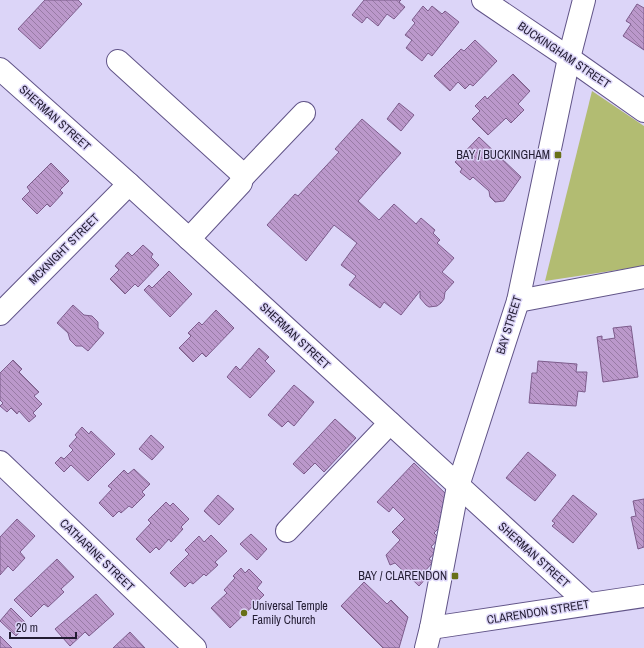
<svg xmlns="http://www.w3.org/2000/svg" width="644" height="648" font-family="'Archivo Narrow',sans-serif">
<defs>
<pattern id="building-back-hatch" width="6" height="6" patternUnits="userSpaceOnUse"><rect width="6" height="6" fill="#bb98cb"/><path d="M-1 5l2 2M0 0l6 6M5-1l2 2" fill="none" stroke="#987ba5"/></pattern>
</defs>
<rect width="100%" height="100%" fill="#dcd5f8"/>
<!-- grass -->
<polygon fill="#b2bc72" points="592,91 644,126 644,266 545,281"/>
<!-- building -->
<g fill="url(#building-back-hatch)" stroke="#7d5c8c">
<polygon points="45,0 78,0 82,4 40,49 18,29"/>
<polygon points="364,0 401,0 399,2 405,7 394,19 387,14 378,26 367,17 362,23 352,15"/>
<polygon points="637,4 644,8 644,50 623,36 631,24 626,21"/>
<polygon points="423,6 428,11 432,6 442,14 445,11 459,22 432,56 428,53 422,61 406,48 412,40 405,35 415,23 412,20"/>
<polygon points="475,40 497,61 473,86 470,84 465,89 458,82 450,91 434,76 461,49 464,51"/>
<polygon points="513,74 530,91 518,104 524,110 511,123 506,118 488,135 472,119 480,111 475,106 485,96 487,99"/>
<polygon points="399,103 414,115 401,131 387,119"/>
<polygon points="362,119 401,153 358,201 379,220 394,204 416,224 421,218 435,230 433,233 440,240 437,243 454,258 442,272 454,282 445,292 444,299 441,303 437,306 429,307 426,305 420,298 420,291 401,315 384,302 380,308 349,285 356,276 341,265 357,243 334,225 306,261 267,225 295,194 298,196 339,152 335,149"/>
<polygon points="479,137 521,177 504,201 495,202 490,197 489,191 473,177 470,180 460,172 462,169 455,162"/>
<polygon points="51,163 69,181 60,190 63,193 50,207 47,204 37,214 22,199 30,191 27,187"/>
<polygon points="143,245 153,254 151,257 159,265 138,287 135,284 125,294 110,279 119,270 115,266 128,252 132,256"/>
<polygon points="169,271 192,294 170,317 144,290 149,285 152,288"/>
<polygon points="73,305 84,315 92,316 98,322 98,328 104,333 88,351 82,346 76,346 70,340 68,333 57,323"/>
<polygon points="216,310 234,328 206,357 202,353 193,362 179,348 191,336 188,333 199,322 202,325"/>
<polygon points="631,326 638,377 603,382 597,337 602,336 602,340 615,338 613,328"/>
<polygon points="259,348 269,357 265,361 275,371 250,398 227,377 236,366 240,370"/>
<polygon points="13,360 22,369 19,372 39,392 34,396 42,404 33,413 36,416 29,422 19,411 17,414 11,408 7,412 0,406 3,403 0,400 0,373"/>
<polygon points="538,361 577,364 576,372 587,372 585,392 578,391 576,406 529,403 532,373 537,373"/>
<polygon points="294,385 314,402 294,426 288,421 282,427 268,415"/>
<polygon points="335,419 356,438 324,472 315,463 304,474 293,464"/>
<polygon points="82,427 89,434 91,431 115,454 88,481 71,465 64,472 55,463 61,457 64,459 73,450 69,446 77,437 75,435"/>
<polygon points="151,435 164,447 152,460 139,449"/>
<polygon points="528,452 556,475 535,501 506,478"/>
<polygon points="414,463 449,497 441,526 434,533 439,538 431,547 436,551 429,559 433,562 425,571 429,575 419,586 395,563 390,565 386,555 400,540 392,532 405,519 393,507 389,512 377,502"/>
<polygon points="134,469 150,484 142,492 145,495 132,508 129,506 121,513 119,511 113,517 99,503 112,489 108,486 124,470 128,474"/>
<polygon points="218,495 234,509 219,525 204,511"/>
<polygon points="573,495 597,514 573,543 552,526 555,523 552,521"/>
<polygon points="644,499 644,547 638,549 631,517 636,516 633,501"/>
<polygon points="166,502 170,506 173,503 189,519 181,527 183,529 171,542 169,539 159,550 156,547 150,553 136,539 151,523 148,520"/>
<polygon points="17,519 35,536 20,552 25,558 13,571 8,566 0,575 0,537"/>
<polygon points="251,534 267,549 257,560 240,544"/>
<polygon points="211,535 227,551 215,562 218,565 206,576 204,574 193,584 190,582 185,587 170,573 189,554 185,550 199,536 204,542"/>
<polygon points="57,559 74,577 61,589 64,592 48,607 44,604 31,617 14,600"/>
<polygon points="241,568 245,573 249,569 262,582 257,588 264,595 230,628 211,608 227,593 224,590 235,578 233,576"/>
<polygon points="364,582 387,604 391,600 408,617 399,648 383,648 341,606"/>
<polygon points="96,594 114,614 89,636 85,632 70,646 55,629"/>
<polygon points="11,608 27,624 16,636 0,621"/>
<polygon points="130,632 145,648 113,648"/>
<polygon points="0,636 12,648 0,648"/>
</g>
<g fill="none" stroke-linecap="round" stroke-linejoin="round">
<defs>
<g id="minor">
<polyline points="483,0 569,58 644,111"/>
<polyline points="118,61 239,171 242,178 241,183 189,239"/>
<polyline points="0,69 129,184 588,604"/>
<polyline points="242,178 304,113"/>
<polyline points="518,301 644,277"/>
<polyline points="0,314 129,184"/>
<polyline points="0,462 195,648"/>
<polyline points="287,531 390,423"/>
<polyline points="431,628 644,596"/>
</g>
<polyline id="major" points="426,648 431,628 458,486 518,301 569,58 584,0"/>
</defs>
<!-- minor casing -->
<use href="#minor" stroke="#615488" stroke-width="24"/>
<!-- major casing -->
<use href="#major" stroke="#615488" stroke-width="24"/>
<!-- minor -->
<use href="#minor" stroke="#fff" stroke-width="22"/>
<!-- major -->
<use href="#major" stroke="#fff" stroke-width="22"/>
</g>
<!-- markers -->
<g fill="#687018" stroke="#dcd5f8" stroke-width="1.5">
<rect x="554" y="151" width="8" height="8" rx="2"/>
<rect x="451" y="572" width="8" height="8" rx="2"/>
<circle cx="244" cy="613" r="4"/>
</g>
<g text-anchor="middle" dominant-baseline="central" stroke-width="3" stroke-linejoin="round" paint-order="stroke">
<!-- street labels -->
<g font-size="12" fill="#221c32" stroke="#dcd5f8">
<text transform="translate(564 55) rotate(34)">BUCKINGHAM STREET</text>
<text transform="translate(55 118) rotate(42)">SHERMAN STREET</text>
<text transform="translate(64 249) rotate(-45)">MCKNIGHT STREET</text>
<text transform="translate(509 325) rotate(-73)">BAY STREET</text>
<text transform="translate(295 336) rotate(43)">SHERMAN STREET</text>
<text transform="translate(97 555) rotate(44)">CATHARINE STREET</text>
<text transform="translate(534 555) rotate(42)">SHERMAN STREET</text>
<text transform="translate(538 612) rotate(-9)">CLARENDON STREET</text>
</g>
<!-- poi labels -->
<g font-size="12" fill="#221c32" stroke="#dcd5f8" text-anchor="end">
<text x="550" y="155">BAY / BUCKINGHAM</text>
<text x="447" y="576">BAY / CLARENDON</text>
<text x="252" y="606" text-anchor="start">Universal Temple<tspan x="252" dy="14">Family Church</tspan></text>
</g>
</g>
<!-- scale -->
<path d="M10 632v6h66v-6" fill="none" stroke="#221c32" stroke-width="2"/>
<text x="16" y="632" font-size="12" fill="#221c32" stroke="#dcd5f8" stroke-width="3" paint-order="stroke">20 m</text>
</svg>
